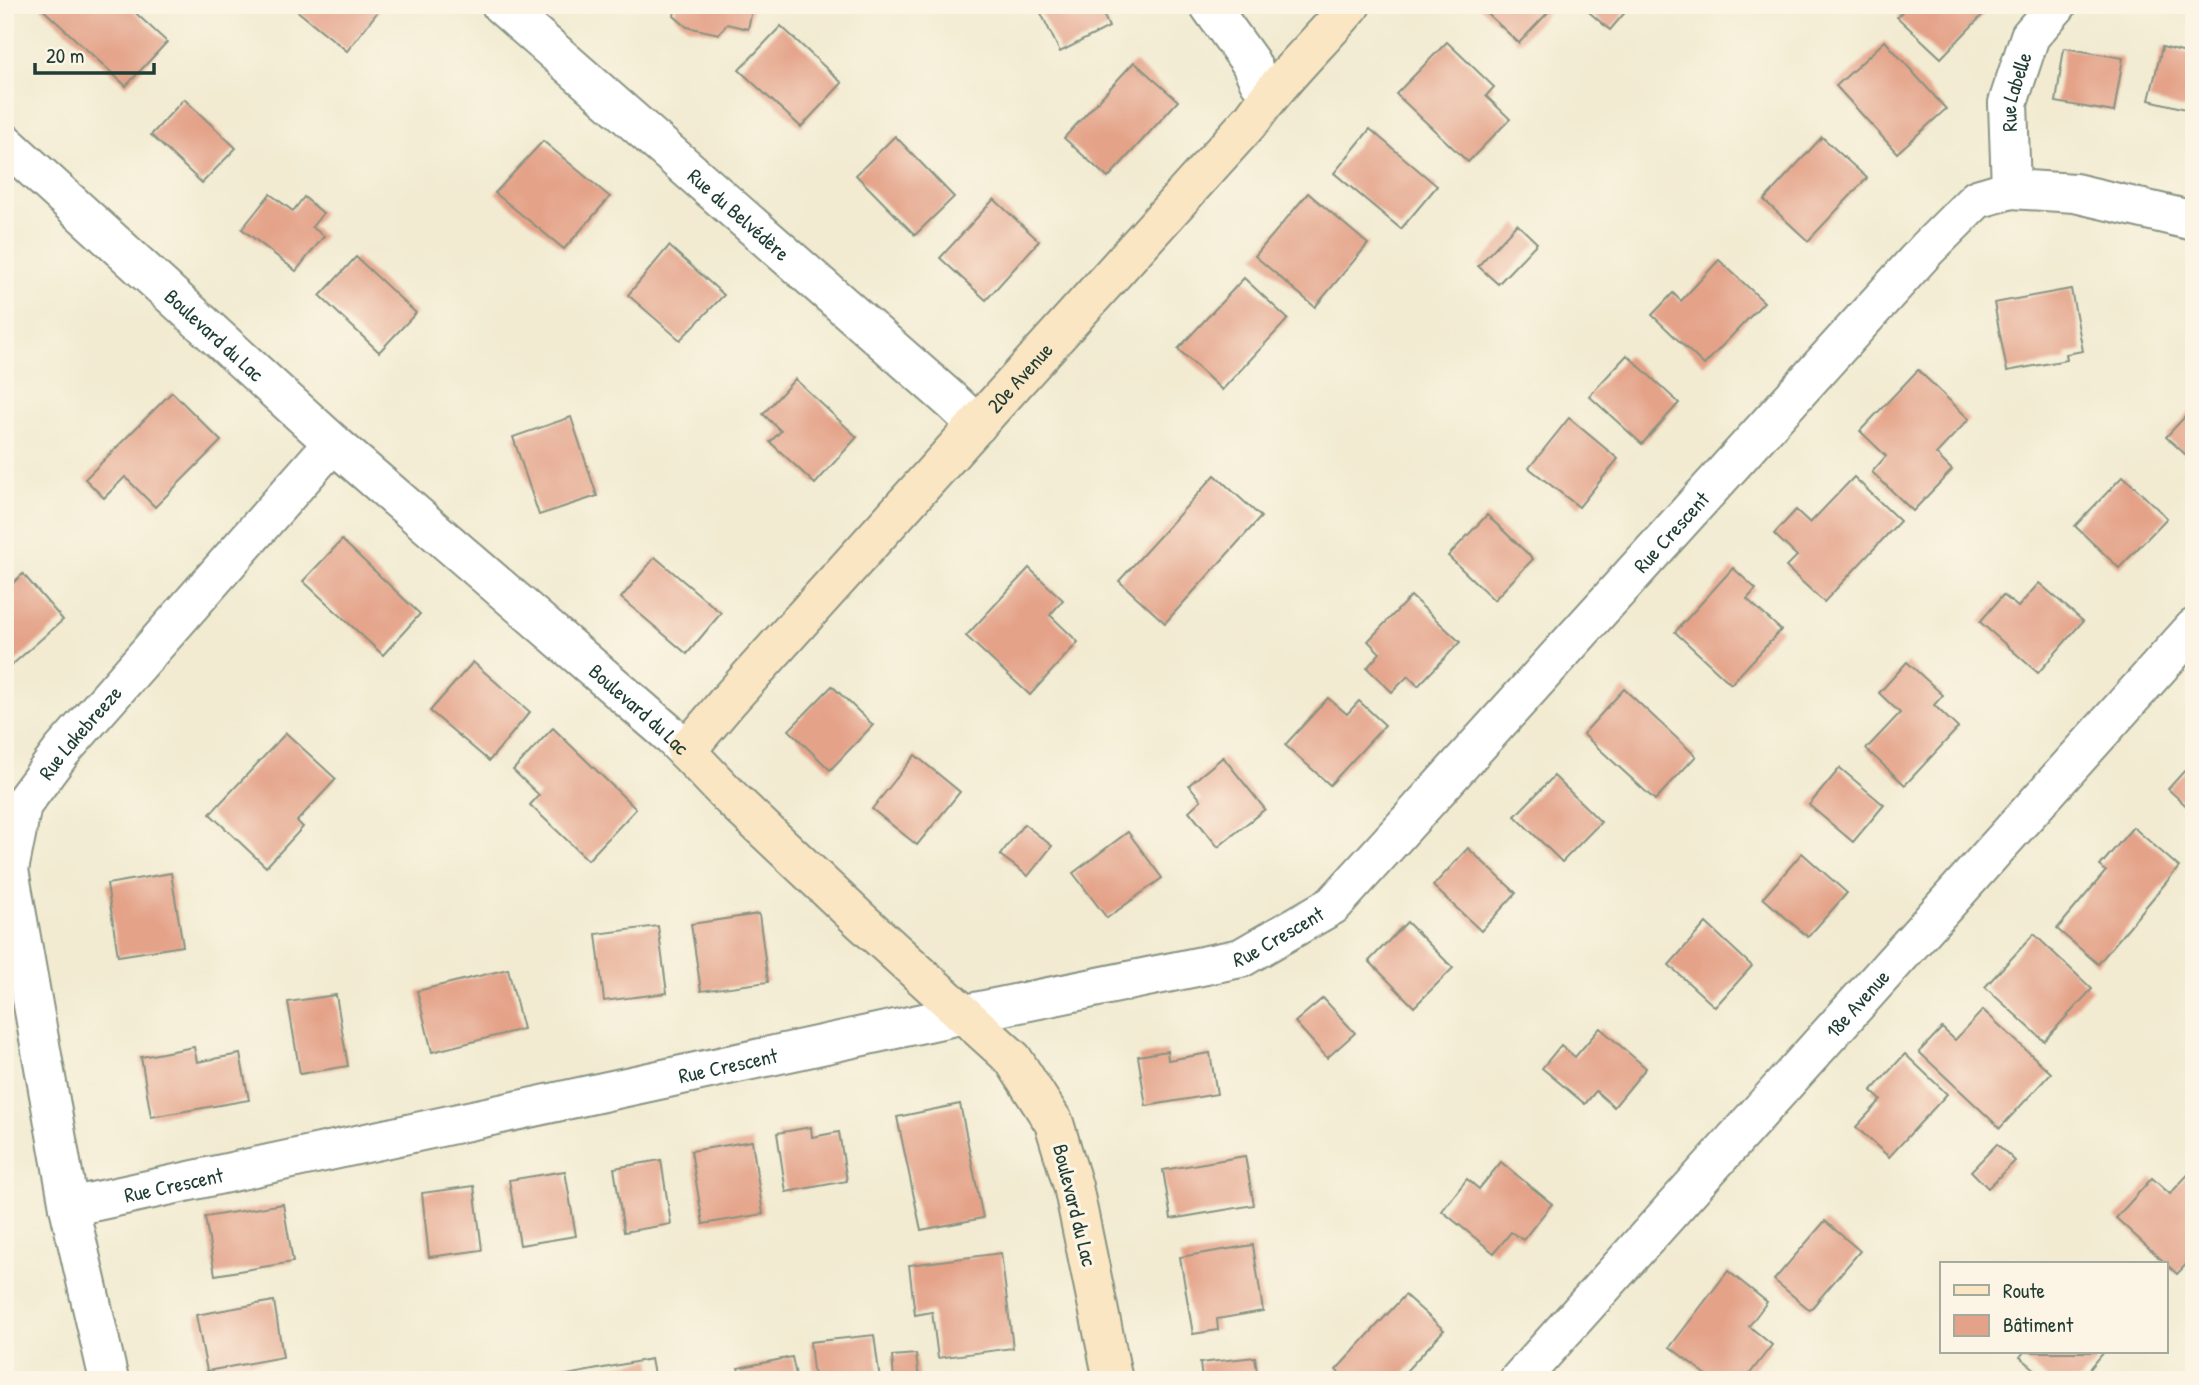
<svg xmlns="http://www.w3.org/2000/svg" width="2199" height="1385" font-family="'Patrick Hand',sans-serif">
<rect width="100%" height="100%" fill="#fcf5e5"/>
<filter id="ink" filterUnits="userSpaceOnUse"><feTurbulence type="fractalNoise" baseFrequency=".0143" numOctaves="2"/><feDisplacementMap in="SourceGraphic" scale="14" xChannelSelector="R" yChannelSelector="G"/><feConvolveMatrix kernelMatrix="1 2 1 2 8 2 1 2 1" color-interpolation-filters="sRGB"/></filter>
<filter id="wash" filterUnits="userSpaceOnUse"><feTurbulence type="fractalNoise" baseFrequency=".00686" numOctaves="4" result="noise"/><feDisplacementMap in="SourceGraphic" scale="28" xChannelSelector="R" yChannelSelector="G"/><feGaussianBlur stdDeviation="1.57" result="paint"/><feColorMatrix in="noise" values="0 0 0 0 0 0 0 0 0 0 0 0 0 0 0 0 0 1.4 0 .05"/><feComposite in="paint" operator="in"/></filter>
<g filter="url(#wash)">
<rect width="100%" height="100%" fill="#f2ebd2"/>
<g id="blocks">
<!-- building -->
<g fill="#e4a389">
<polygon points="38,5 127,5 167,42 126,86"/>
<polygon points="290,5 383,5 347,51"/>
<polygon points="676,5 753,5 748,29 727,24 719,34 687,27 674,16"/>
<polygon points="1037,5 1099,5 1109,27 1060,52"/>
<polygon points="1478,5 1555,5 1519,43"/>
<polygon points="1585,5 1621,5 1627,10 1610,30 1583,7"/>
<polygon points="1908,5 1992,5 1941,58 1897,17"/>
<polygon points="781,26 842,83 801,127 739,70"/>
<polygon points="1885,41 1946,109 1897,153 1836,86"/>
<polygon points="1447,42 1494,87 1486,96 1510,119 1468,162 1396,94"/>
<polygon points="2162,47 2194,55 2194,111 2149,100"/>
<polygon points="2064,48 2123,58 2114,112 2056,102"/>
<polygon points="1134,62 1178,101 1108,178 1064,138"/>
<polygon points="184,99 236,148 202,183 151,135"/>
<polygon points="1370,129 1437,186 1401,229 1334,173"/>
<polygon points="895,136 954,197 915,235 856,175"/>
<polygon points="1822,137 1867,178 1808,241 1764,200"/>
<polygon points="543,141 610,197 564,249 495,193"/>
<polygon points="1308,193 1368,244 1315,307 1255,256"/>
<polygon points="270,194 293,211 304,197 323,213 312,227 324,236 296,271 242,229"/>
<polygon points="994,199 1039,241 986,300 940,258"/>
<polygon points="1517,224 1537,243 1498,284 1478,266"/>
<polygon points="669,246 724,295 680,340 628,295"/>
<polygon points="356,257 416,313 379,352 320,296"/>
<polygon points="1719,260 1764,302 1704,365 1652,315 1673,293 1681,301"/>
<polygon points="1244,278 1288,319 1222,390 1178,349"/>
<polygon points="2071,289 2083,351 2066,354 2067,360 2007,371 1994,303"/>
<polygon points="1627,355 1679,403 1642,444 1589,396"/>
<polygon points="1918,370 1969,419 1936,454 1952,470 1913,511 1872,472 1886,456 1860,431"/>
<polygon points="795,379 857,437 815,484 770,442 781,431 763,414"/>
<polygon points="172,392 221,441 155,507 125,477 104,498 85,479"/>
<polygon points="2194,407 2194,462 2166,437"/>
<polygon points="571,417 597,496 539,515 513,437"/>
<polygon points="1569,418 1618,459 1579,507 1529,468"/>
<polygon points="1215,475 1261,517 1165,623 1119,581"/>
<polygon points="2123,476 2167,518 2119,568 2075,526"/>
<polygon points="1854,477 1900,521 1824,602 1786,567 1797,556 1774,534 1796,510 1810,523"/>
<polygon points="1487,515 1533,559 1494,600 1448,556"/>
<polygon points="342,540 420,614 383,655 303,581"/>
<polygon points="655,557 721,613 687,654 621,598"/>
<polygon points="1029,568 1063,600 1050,615 1078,642 1030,695 966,636"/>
<polygon points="1733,568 1756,589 1747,599 1781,630 1731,684 1675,632"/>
<polygon points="23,574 63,620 5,671 5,590"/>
<polygon points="2039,583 2083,621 2038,673 1980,622 2003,595 2018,607"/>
<polygon points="1411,596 1460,642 1418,686 1408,676 1392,692 1367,668 1380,653 1368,641"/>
<polygon points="473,662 530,712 489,761 430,711"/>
<polygon points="1907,662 1943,695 1934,705 1958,728 1905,785 1866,749 1900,713 1879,693"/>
<polygon points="832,686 873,725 830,770 789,730"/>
<polygon points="1624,689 1696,756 1655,800 1583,734"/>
<polygon points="1328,698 1347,714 1359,701 1385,725 1330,785 1285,745"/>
<polygon points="553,728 636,809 588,860 530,805 539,795 513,770"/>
<polygon points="286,733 336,779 297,821 303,827 266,867 210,814"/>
<polygon points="915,755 960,792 917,845 872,809"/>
<polygon points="1223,757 1265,809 1218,847 1189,811 1201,800 1189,785"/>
<polygon points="2194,760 2194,813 2168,789"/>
<polygon points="1840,768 1884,805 1853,842 1809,805"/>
<polygon points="1554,776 1601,822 1562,862 1515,816"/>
<polygon points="1024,824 1052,846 1028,876 1000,855"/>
<polygon points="2133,827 2179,867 2098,964 2057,929 2106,871 2100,866"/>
<polygon points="1128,832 1162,878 1107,918 1073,873"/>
<polygon points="1468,848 1516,893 1481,931 1433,886"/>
<polygon points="1802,853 1847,893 1808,937 1763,898"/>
<polygon points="171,873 183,946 118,956 107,884"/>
<polygon points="759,914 768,982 701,991 691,924"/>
<polygon points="1407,922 1453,968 1414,1007 1369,961"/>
<polygon points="1706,923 1752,966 1715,1007 1669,965"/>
<polygon points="658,926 667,993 604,1001 596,934"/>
<polygon points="2034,934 2092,989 2044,1041 1985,987"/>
<polygon points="508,969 523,1029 432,1052 417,991"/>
<polygon points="336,995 348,1066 300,1074 288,1002"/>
<polygon points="1323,998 1355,1033 1327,1058 1295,1022"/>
<polygon points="1983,1010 2051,1073 2000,1128 1919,1052 1942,1028 1955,1040"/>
<polygon points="1600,1028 1646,1068 1614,1107 1596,1091 1585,1104 1542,1068 1561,1045 1575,1057"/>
<polygon points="194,1047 197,1062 240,1054 249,1100 151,1117 141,1057"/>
<polygon points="1167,1051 1168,1060 1210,1053 1217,1094 1146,1106 1138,1056"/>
<polygon points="1905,1054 1947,1094 1889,1157 1856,1127 1881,1100 1871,1091"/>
<polygon points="960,1104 983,1218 921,1230 897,1117"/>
<polygon points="811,1127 812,1137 839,1132 847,1181 786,1192 777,1133"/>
<polygon points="752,1141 763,1214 703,1224 691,1151"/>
<polygon points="1997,1144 2015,1161 1988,1188 1971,1171"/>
<polygon points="1245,1156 1254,1205 1171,1219 1163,1170"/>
<polygon points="661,1160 671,1224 624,1232 614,1168"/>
<polygon points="1501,1162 1552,1204 1523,1240 1511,1232 1494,1253 1442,1211 1467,1179 1479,1189"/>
<polygon points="2194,1168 2194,1256 2177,1274 2116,1218 2152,1178 2170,1194"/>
<polygon points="565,1171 576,1236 520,1245 509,1180"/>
<polygon points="474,1186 482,1250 429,1257 422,1193"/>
<polygon points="283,1204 293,1262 215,1275 205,1217"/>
<polygon points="1825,1221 1860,1251 1810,1310 1774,1280"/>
<polygon points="1253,1245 1263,1311 1217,1319 1218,1330 1193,1334 1180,1257"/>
<polygon points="1001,1253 1013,1348 938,1358 932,1312 915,1315 909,1265"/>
<polygon points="1728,1271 1767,1302 1749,1326 1772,1345 1745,1380 1713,1380 1670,1347"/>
<polygon points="1405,1295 1444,1330 1398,1380 1347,1380 1336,1370"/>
<polygon points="274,1301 283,1357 207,1371 196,1315"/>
<polygon points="874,1335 880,1380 814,1380 810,1342"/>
<polygon points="2024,1352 2104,1352 2081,1380 2048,1380 2020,1357"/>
<polygon points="916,1354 919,1380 894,1380 892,1356"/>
<polygon points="792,1357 797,1380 741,1380 738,1368"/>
<polygon points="1255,1357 1258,1380 1202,1380 1200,1363"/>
<polygon points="651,1359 655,1380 556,1380 556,1377"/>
</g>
</g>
</g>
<g filter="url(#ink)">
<use href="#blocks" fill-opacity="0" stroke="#889483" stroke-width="2"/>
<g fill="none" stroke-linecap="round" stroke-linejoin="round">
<defs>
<g id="street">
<path id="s1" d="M501,5L954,403L977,425"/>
<polyline points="1209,5 1250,62 1259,81 1270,94"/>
<path id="s2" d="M5,143L333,443L667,732L686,751"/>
<path id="s3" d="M2011,189L2008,103L2030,36L2057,5"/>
<path id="s4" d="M69,1207L965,1014L1241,958L1333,905L1927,249L1977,199L2011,189L2075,193L2194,221"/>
<path id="s5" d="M109,1380L69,1207L9,870L22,805L62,751L333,443"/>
<path id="s6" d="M1519,1380L2194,628"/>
</g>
<g id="secondary">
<path id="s7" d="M1113,1380L1073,1186L1054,1123L1013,1059L859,919L732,799L686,751L728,701L1253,118C1282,77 1319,43 1351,5"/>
</g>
</defs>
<!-- street casing -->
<use href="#street" stroke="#889483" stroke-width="42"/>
<!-- secondary casing -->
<use href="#secondary" stroke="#889483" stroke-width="42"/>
<!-- street -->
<use href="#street" stroke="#fff" stroke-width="38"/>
<!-- secondary -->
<use href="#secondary" stroke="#fbe6c4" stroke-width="38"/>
</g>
</g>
<g text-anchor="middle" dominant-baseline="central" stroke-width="6" stroke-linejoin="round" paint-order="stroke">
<!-- street labels -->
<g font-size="21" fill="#1f3d34" stroke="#fcf5e5">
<text stroke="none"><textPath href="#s3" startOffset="98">Rue Labelle</textPath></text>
<text stroke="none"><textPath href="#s1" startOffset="317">Rue du Belvédère</textPath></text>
<text stroke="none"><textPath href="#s2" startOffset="284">Boulevard du Lac</textPath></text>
<text stroke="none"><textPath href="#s7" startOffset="1290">20e Avenue</textPath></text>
<text stroke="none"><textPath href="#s4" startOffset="1808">Rue Crescent</textPath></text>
<text stroke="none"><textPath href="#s2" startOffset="850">Boulevard du Lac</textPath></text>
<text stroke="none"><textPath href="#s5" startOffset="679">Rue Lakebreeze</textPath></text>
<text stroke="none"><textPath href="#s4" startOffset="1241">Rue Crescent</textPath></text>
<text stroke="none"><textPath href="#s6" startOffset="506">18e Avenue</textPath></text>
<text stroke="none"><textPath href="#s4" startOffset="674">Rue Crescent</textPath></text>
<text stroke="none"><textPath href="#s4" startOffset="107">Rue Crescent</textPath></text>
<text transform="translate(1075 1205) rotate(76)">Boulevard du Lac</text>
</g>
</g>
<!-- margin -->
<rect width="2199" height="1385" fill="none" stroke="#fcf5e5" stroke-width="28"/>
<!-- legend -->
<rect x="1940" y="1262" width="228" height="91" fill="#fcf5e5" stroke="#a4ab9e" stroke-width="2"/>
<rect x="1954" y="1285" width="35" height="10" fill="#fbe6c4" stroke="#a4ab9e" stroke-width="2"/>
<text x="2003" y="1298" font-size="21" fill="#1f3d34">Route</text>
<rect x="1954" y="1315" width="35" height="21" fill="#e4a389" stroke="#a4ab9e" stroke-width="2"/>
<text x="2003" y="1332" font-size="21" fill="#1f3d34">Bâtiment</text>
<!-- scale -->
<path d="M35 63v10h119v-10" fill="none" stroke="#1f3d34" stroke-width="3.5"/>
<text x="46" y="63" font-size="21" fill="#1f3d34" stroke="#fcf5e5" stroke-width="5" paint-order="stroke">20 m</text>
</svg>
